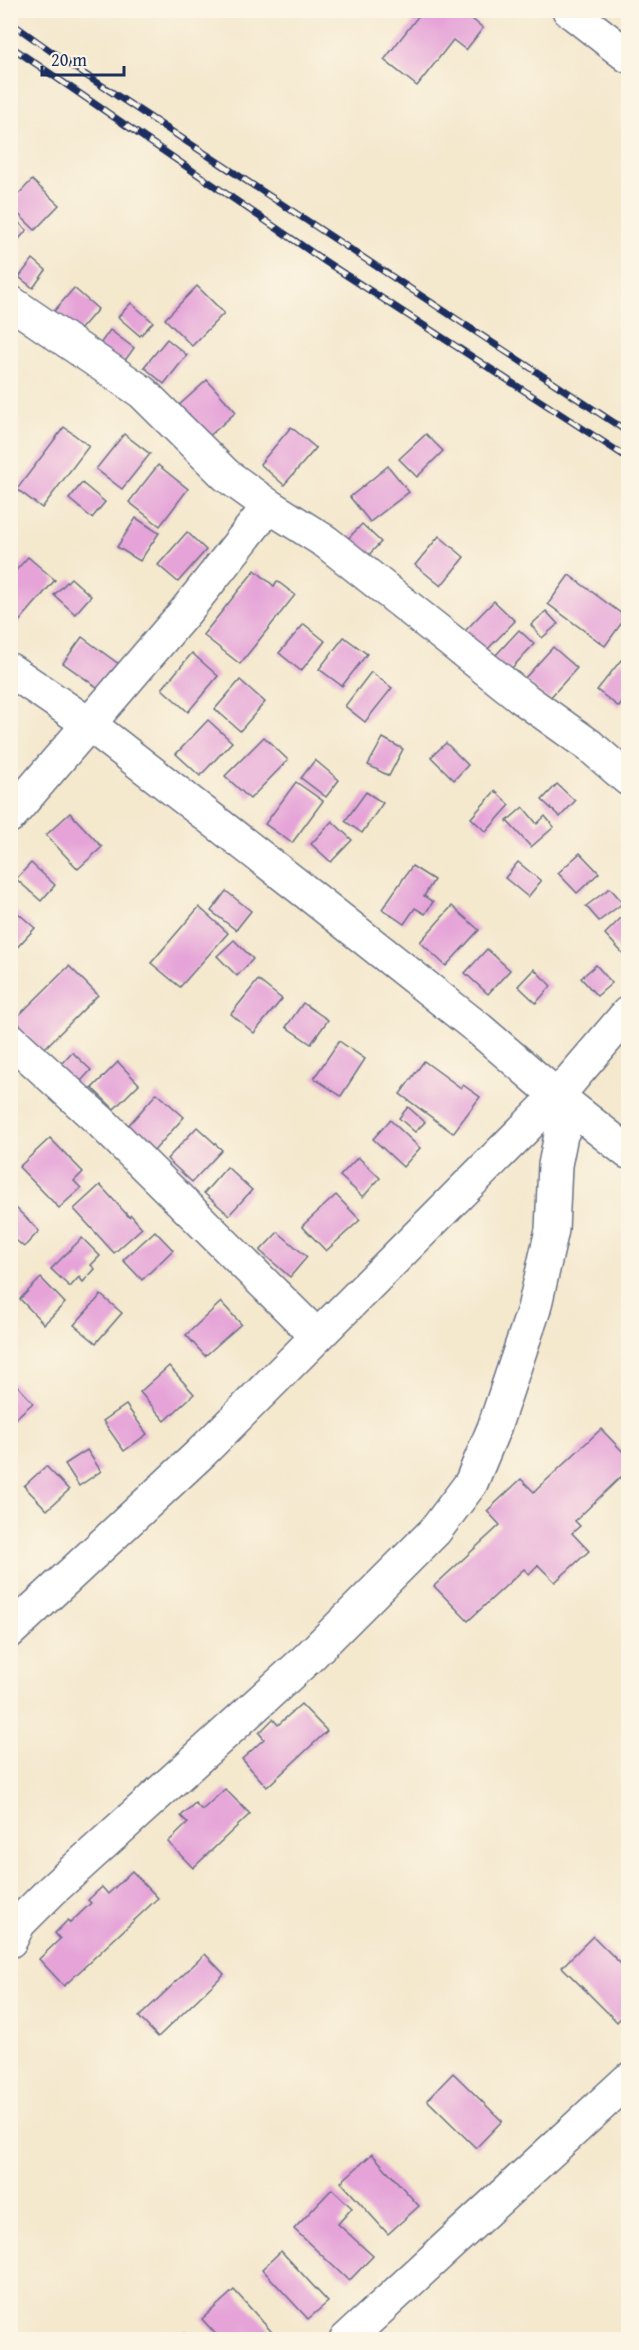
<svg xmlns="http://www.w3.org/2000/svg" width="639" height="2350" font-family="'Gentium Book Plus',serif">
<rect width="100%" height="100%" fill="#fcf5e5"/>
<filter id="ink" filterUnits="userSpaceOnUse"><feTurbulence type="fractalNoise" baseFrequency=".0167" numOctaves="2"/><feDisplacementMap in="SourceGraphic" scale="12" xChannelSelector="R" yChannelSelector="G"/><feConvolveMatrix kernelMatrix="1 2 1 2 8 2 1 2 1" color-interpolation-filters="sRGB"/></filter>
<filter id="wash" filterUnits="userSpaceOnUse"><feTurbulence type="fractalNoise" baseFrequency=".008" numOctaves="4" result="noise"/><feDisplacementMap in="SourceGraphic" scale="24" xChannelSelector="R" yChannelSelector="G"/><feGaussianBlur stdDeviation="1.35" result="paint"/><feColorMatrix in="noise" values="0 0 0 0 0 0 0 0 0 0 0 0 0 0 0 0 0 1.4 0 .05"/><feComposite in="paint" operator="in"/></filter>
<g filter="url(#wash)">
<rect width="100%" height="100%" fill="#f4e8cd"/>
<g id="blocks">
<!-- building -->
<g fill="#e5a3d8">
<polygon points="423,10 461,10 483,28 466,50 453,40 417,86 384,60"/>
<polygon points="32,180 59,205 35,230 10,206 10,203"/>
<polygon points="10,215 27,230 10,249"/>
<polygon points="33,259 46,270 33,288 19,277"/>
<polygon points="197,286 224,313 192,346 165,319"/>
<polygon points="74,288 98,309 74,337 50,316"/>
<polygon points="131,303 153,322 140,336 118,317"/>
<polygon points="110,330 134,348 116,373 92,355"/>
<polygon points="167,339 187,355 164,384 144,367"/>
<polygon points="207,380 236,412 205,440 176,408"/>
<polygon points="64,427 89,446 42,508 17,489"/>
<polygon points="291,427 316,448 284,485 260,464"/>
<polygon points="124,434 150,454 122,489 96,469"/>
<polygon points="426,434 443,451 417,477 399,459"/>
<polygon points="158,465 188,489 160,526 129,502"/>
<polygon points="388,466 409,492 370,522 350,497"/>
<polygon points="82,483 105,502 92,518 69,499"/>
<polygon points="136,518 159,533 140,561 117,547"/>
<polygon points="362,524 381,542 362,562 343,544"/>
<polygon points="187,532 206,550 178,582 158,565"/>
<polygon points="439,536 464,557 441,586 415,565"/>
<polygon points="28,557 55,580 10,632 10,577"/>
<polygon points="255,570 274,586 277,581 295,595 240,664 203,635"/>
<polygon points="569,575 626,617 605,646 548,604"/>
<polygon points="71,578 91,596 75,614 54,595"/>
<polygon points="494,601 515,621 482,655 461,635"/>
<polygon points="546,611 558,624 542,638 531,625"/>
<polygon points="304,624 325,641 301,671 279,653"/>
<polygon points="519,630 534,644 510,670 483,669"/>
<polygon points="82,637 120,665 101,690 63,663"/>
<polygon points="344,637 367,654 342,686 319,669"/>
<polygon points="553,647 577,668 548,700 524,679"/>
<polygon points="192,653 218,676 188,712 162,689"/>
<polygon points="621,660 628,666 628,695 619,707 597,690"/>
<polygon points="371,672 392,688 365,722 345,706"/>
<polygon points="240,680 265,702 240,731 215,709"/>
<polygon points="208,720 232,742 200,776 176,754"/>
<polygon points="264,737 288,760 250,799 225,776"/>
<polygon points="383,738 403,749 389,776 368,765"/>
<polygon points="446,743 468,765 454,780 431,757"/>
<polygon points="315,760 339,780 326,797 301,778"/>
<polygon points="296,782 323,801 292,843 265,824"/>
<polygon points="557,784 575,801 560,817 542,800"/>
<polygon points="495,791 510,805 486,832 471,818"/>
<polygon points="366,792 383,803 362,833 345,821"/>
<polygon points="523,807 537,824 545,816 554,827 531,847 507,821"/>
<polygon points="70,813 102,847 78,869 46,835"/>
<polygon points="332,821 352,840 331,862 311,844"/>
<polygon points="580,853 599,873 577,893 558,873"/>
<polygon points="518,862 541,881 528,897 505,878"/>
<polygon points="31,863 55,885 41,901 16,879"/>
<polygon points="412,866 434,880 424,896 433,902 425,914 415,908 404,924 382,909"/>
<polygon points="610,888 623,903 599,921 586,906"/>
<polygon points="226,891 251,911 236,930 211,911"/>
<polygon points="10,906 35,928 10,955"/>
<polygon points="452,906 479,930 446,966 420,942"/>
<polygon points="199,907 228,933 180,987 151,963"/>
<polygon points="628,911 628,959 605,934"/>
<polygon points="234,940 253,959 237,976 217,956"/>
<polygon points="487,949 510,970 488,994 465,973"/>
<polygon points="596,965 612,983 597,996 581,978"/>
<polygon points="69,966 98,995 42,1051 12,1022"/>
<polygon points="534,969 551,986 536,1003 518,986"/>
<polygon points="258,980 282,999 254,1033 231,1014"/>
<polygon points="303,1003 328,1020 311,1044 286,1027"/>
<polygon points="339,1041 365,1059 341,1096 314,1078"/>
<polygon points="72,1052 91,1070 71,1092 51,1075"/>
<polygon points="424,1061 461,1088 463,1085 480,1097 453,1133 400,1094"/>
<polygon points="118,1062 139,1084 114,1109 92,1088"/>
<polygon points="157,1093 184,1117 153,1152 126,1128"/>
<polygon points="408,1107 425,1122 415,1132 399,1118"/>
<polygon points="390,1120 420,1148 403,1167 373,1139"/>
<polygon points="197,1127 222,1150 192,1182 167,1159"/>
<polygon points="50,1138 83,1172 74,1181 81,1188 59,1208 19,1167"/>
<polygon points="358,1157 380,1178 363,1197 340,1176"/>
<polygon points="227,1167 252,1190 229,1215 204,1193"/>
<polygon points="100,1185 129,1217 131,1215 142,1228 114,1253 74,1209"/>
<polygon points="336,1195 360,1220 326,1251 302,1226"/>
<polygon points="16,1208 39,1231 24,1247 10,1235 10,1213"/>
<polygon points="155,1231 173,1250 142,1280 123,1260"/>
<polygon points="278,1232 307,1257 290,1277 260,1251"/>
<polygon points="82,1238 100,1256 91,1265 95,1269 83,1282 79,1277 70,1287 51,1269"/>
<polygon points="41,1278 65,1303 44,1324 20,1299"/>
<polygon points="101,1295 122,1313 96,1343 74,1325"/>
<polygon points="221,1302 241,1324 205,1356 186,1335"/>
<polygon points="169,1366 194,1394 165,1421 140,1392"/>
<polygon points="14,1382 33,1403 10,1423 10,1385"/>
<polygon points="126,1405 147,1434 124,1451 103,1421"/>
<polygon points="601,1429 628,1457 628,1470 575,1521 580,1526 572,1533 589,1551 555,1582 538,1565 529,1574 524,1569 468,1621 434,1586 500,1525 487,1511 521,1479 534,1492"/>
<polygon points="87,1450 101,1471 79,1486 65,1464"/>
<polygon points="46,1466 69,1490 47,1510 24,1486"/>
<polygon points="301,1704 327,1731 267,1787 242,1759 264,1739 259,1733 273,1719 278,1725"/>
<polygon points="225,1789 250,1814 193,1868 168,1842 188,1823 181,1816 195,1803 202,1810"/>
<polygon points="132,1871 158,1898 64,1986 39,1959 60,1939 55,1933 68,1920 70,1923 91,1903 88,1900 102,1887 108,1894"/>
<polygon points="593,1936 628,1971 628,2010 617,2022 562,1967"/>
<polygon points="205,1954 224,1974 158,2037 139,2017"/>
<polygon points="453,2073 502,2121 476,2148 427,2100"/>
<polygon points="372,2154 419,2206 388,2234 341,2182"/>
<polygon points="332,2189 352,2208 338,2224 373,2256 349,2281 294,2229"/>
<polygon points="281,2251 328,2302 308,2319 262,2269"/>
<polygon points="234,2290 279,2340 221,2340 202,2319"/>
<polygon points="184,2333 191,2340 177,2340"/>
</g>
</g>
</g>
<g filter="url(#ink)">
<use href="#blocks" fill-opacity="0" stroke="#677085" stroke-width="1.5"/>
<g fill="none" stroke-linecap="round" stroke-linejoin="round">
<defs>
<g id="minor">
<polyline points="569,10 628,56"/>
<polyline points="10,302 142,392 226,475 269,506 326,542 520,696 590,746 628,779"/>
<polyline points="10,670 89,724 311,896 479,1029 557,1096 628,1152"/>
<polyline points="10,816 185,612 269,506"/>
<polyline points="10,1039 100,1121 317,1336"/>
<polyline points="10,1631 201,1453 557,1096 628,1013"/>
<polyline points="10,1941 19,1923 50,1892 309,1657 435,1531 471,1483 494,1428 534,1309 552,1230 555,1165 561,1135 573,1109"/>
<polyline points="346,2340 628,2080"/>
</g>
</defs>
<!-- minor casing -->
<use href="#minor" stroke="#677085" stroke-width="36"/>
<!-- minor -->
<use href="#minor" stroke="#fff" stroke-width="33"/>
<defs>
<g id="rail">
<polyline points="10,22 69,64 628,432"/>
<polyline points="10,46 326,262 628,458"/>
</g>
</defs>
<!-- rail casing -->
<use href="#rail" stroke="#1b2f5e" stroke-width="7"/>
<!-- rail -->
<use href="#rail" stroke="#fcf5e5" stroke-width="4.5" stroke-dasharray="14" stroke-linecap="butt"/>
</g>
</g>
<!-- margin -->
<rect width="639" height="2350" fill="none" stroke="#fcf5e5" stroke-width="36"/>
<!-- scale -->
<path d="M42 66v9h82v-9" fill="none" stroke="#1b2f5e" stroke-width="3"/>
<text x="51" y="66" font-size="18" fill="#1b2f5e" stroke="#fcf5e5" stroke-width="4.5" paint-order="stroke">20 m</text>
</svg>
